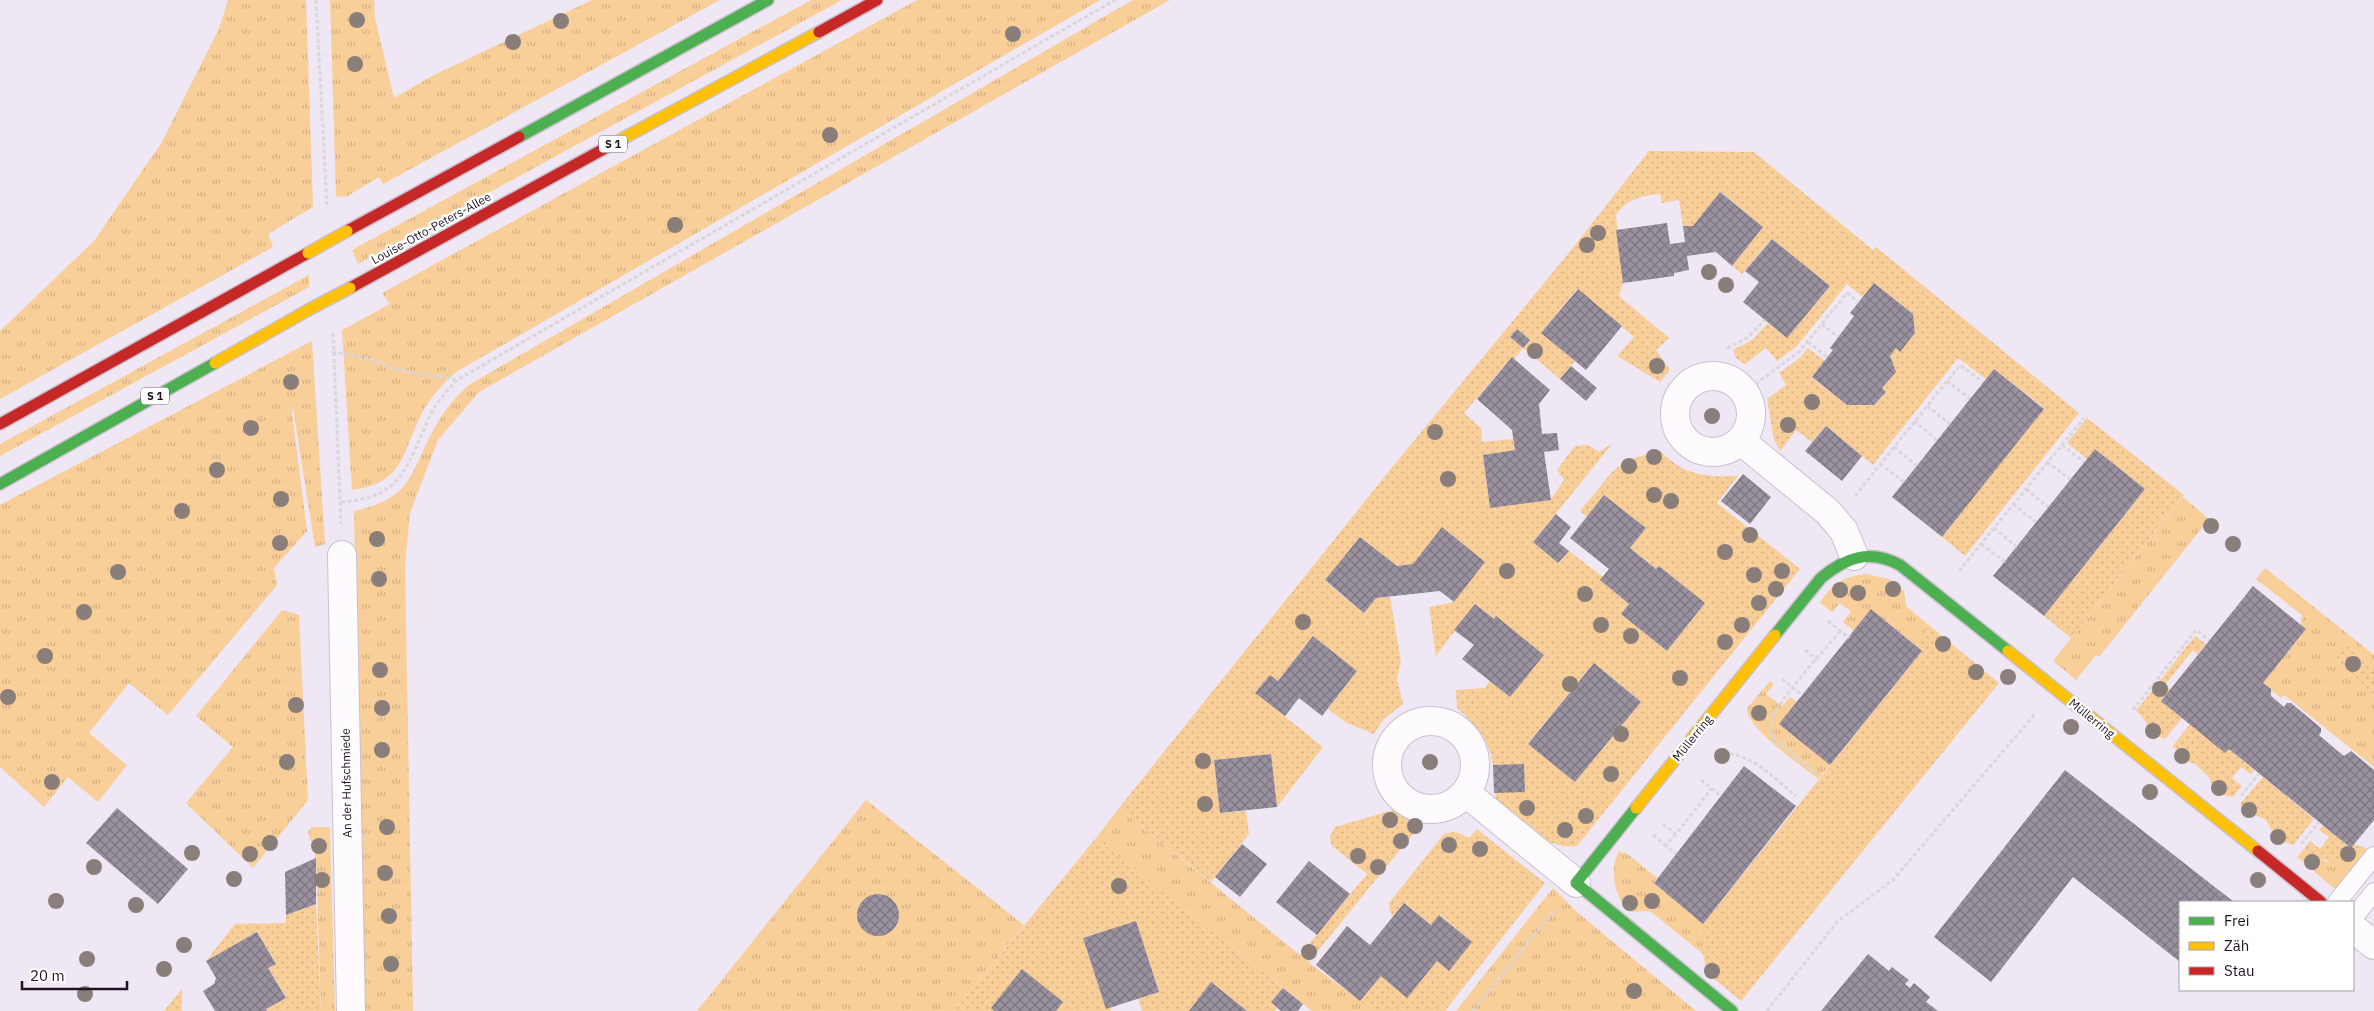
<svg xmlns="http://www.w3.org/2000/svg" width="2374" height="1011" font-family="'IBM Plex Sans',sans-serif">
<defs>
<pattern id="grass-tufts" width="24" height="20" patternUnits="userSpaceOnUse" patternTransform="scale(1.25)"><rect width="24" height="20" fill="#f8ce99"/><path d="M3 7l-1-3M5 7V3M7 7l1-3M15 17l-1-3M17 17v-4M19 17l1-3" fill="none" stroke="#d4b084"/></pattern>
<pattern id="park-dots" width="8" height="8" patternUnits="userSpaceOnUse" patternTransform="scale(1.25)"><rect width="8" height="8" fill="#f8ce99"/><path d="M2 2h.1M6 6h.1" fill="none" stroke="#d4b084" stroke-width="1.8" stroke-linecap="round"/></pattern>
<pattern id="building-cross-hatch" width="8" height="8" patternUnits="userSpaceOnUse" patternTransform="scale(1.25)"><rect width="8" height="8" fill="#9a919f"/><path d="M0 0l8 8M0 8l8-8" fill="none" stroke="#7d7581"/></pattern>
</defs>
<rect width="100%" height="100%" fill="#efe7f3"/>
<!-- grass -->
<g fill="url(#grass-tufts)">
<polygon points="228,0 306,0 313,207 268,234 273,247 0,399 0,331 94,241 162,142 219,29"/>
<polygon points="330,0 374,0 375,18 394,98 432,76 592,0 720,0 383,184 379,177 346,197 336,196"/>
<polygon points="811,0 842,0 358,264 352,250"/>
<path d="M917,0H1100L456,372C443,384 430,397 422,413C402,452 405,483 352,490L342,330L390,304L382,293Z"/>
<path d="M1133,0H1170L479,392L438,440L410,513L405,565L413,1011H365L354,511C413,498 409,475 434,429C443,412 454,399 467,386Z"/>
<polygon points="309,275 309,287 0,456 0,444"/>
<polygon points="312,341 325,544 315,547 293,408 292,413 307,531 274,568 277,585 168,715 129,683 89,733 127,765 98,802 68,777 44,807 0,767 0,505"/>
<polygon points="2183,497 2209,519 2099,657 2096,655 2076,680 2053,661"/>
<polygon points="2265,568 2374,655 2374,668 2346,645 2339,663 2374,695 2374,767 2284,695 2281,698 2263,683 2306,629 2301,625 2302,615 2256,579"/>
<path d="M1866,574L1889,579L1904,591L1906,606L1930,626L1915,645L1872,610L1854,631L1843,622L1851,612L1840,603L1832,612L1820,603C1831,584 1845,576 1866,574Z"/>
<polygon points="282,610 299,615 308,800 253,868 186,803 233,747 196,716"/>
<path d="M1770,681L1774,684L1766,694L1782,706L1790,697L1797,702L1830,765L1818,779C1801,765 1750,731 1747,710L1748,707Z"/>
<polygon points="866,800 1024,925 954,1011 697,1011"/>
<polygon points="1119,808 1312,965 1374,1011 1312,1011 1096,838"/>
<polygon points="312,827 330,827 335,1011 321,1011 316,858 308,832"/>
<polygon points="2360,846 2368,849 2335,889 2297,857 2304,849 2327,862 2348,857"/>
<path d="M1619,851L1629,855L1657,878L1654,883L1703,924V954L1650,911L1630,912C1614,897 1609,870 1619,851Z"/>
<polygon points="1553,888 1577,912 1696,1011 1456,1011"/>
</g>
<!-- park -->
<g fill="url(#park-dots)" fill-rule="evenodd">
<path d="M1649,151L1754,152L1873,250L1876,247L2079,413L1965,556L1942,537L2044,408L1994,369L1986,379L1958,358L1873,465L1826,426L1812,442L1796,430L1780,451L1774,440L1767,399L1786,385L1779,373L1800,358L1808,348L1825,361L1812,378L1847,405H1874L1886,392L1882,388L1895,372L1890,356L1896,348L1900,351L1915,333L1913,314L1874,283L1863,297L1847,284L1797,346L1777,361L1766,348L1745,364L1737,359L1733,350L1752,340L1768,323L1787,338L1830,286L1771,239L1742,274L1732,266L1763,227L1721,192L1693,226H1683L1679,200L1662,203L1660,194C1641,196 1627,199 1616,215L1623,283L1619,296L1669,338L1656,350L1670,370L1660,382L1617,356L1634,337L1577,289L1541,333L1575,361L1560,379L1523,348L1514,360L1511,358L1464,413L1481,428L1482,442L1513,439L1515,450L1483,455L1490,508L1551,499L1564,480L1557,470L1575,446L1588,445L1599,452L1612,444L1533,542L1558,563L1569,551L1603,577L1601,581L1629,604L1621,614L1667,651L1705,603L1659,566L1656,569L1630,548L1646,528L1604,495L1587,517L1580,511L1612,472L1626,461L1659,450C1685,476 1703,477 1738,476L1717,503L1800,569L1577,846C1546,851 1520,820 1497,802C1493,790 1495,779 1493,767C1491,741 1475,724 1457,708L1456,690L1485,688L1490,681L1510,697L1494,619L1475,604L1436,656L1429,607L1454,602L1485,562L1442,528L1413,564L1397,566L1360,537L1325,581L1364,613L1376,598L1390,597L1401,662L1397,678L1403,704L1383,720L1374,734L1345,722L1328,709L1357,671L1313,636L1278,681L1270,675L1256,693L1323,747L1277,807L1271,754L1214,760L1220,813L1246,811L1249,834L1211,882L1119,808L1394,465L1568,254ZM1517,329L1530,340L1523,348L1510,337ZM1594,663L1641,702L1575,782L1528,743Z"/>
<polygon points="2087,418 2184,495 2071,638 2044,616 2145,489 2095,449 2087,459 2067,443"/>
<polygon points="1930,626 1999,683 1741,1001 1707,973 1703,954 1703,924 1922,651 1915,645"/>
<path d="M2195,636L2206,644L2198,654L2193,650L2165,685L2170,689L2161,701L2182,718L2165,739C2143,733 2152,723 2136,711Z"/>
<polygon points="2346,645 2374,668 2374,695 2339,663 2336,654"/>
<polygon points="2190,724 2229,749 2254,770 2251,774 2241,767 2232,778 2242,786 2233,797 2222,795 2214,788 2208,776 2195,764 2180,759 2177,749 2172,747"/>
<path d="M2263,777L2314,819L2293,845L2278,840C2263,820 2275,821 2247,813L2240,804Z"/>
<polygon points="1393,810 1412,821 1422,823 1309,962 1300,955 1367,874 1331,845 1330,836 1335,827"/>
<polygon points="2323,825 2351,848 2354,844 2360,846 2348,857 2336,863 2316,857 2304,849 2310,841 2320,849 2329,837 2319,830"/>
<path d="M1477,829L1545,883L1445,1011H1373L1360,1001L1381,976L1407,997L1437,961L1472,942L1440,915L1431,925L1404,903L1393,916L1390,911L1389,903L1444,834C1455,830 1460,833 1469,838Z"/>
<polygon points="1096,838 1283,988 1271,1002 1277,1008 1275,1011 1247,1011 1211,983 1189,1011 1142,1011 1138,998 1159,991 1136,922 1083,938 1106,1008 1111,1007 1111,1011 954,1011"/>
<polygon points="316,904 321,1011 267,1011 266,1009 286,997 268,968 276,963 257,932 206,961 235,924 286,923 286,915"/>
<polygon points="182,989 182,1011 164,1011"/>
</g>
<!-- building -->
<g fill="url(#building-cross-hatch)">
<polygon points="1720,192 1763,227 1732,266 1716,252 1687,256 1689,270 1674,273 1674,276 1623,283 1616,230 1667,223 1670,244 1685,242 1683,226 1693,226"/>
<polygon points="1772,239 1830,286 1787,338 1743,302 1759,282 1745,271"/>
<polygon points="1874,283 1913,314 1915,333 1900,352 1896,348 1890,356 1896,372 1882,388 1886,392 1874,405 1847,405 1812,377 1833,350 1830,348 1854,316 1850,313"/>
<polygon points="1578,289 1622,326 1586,370 1541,333"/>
<polygon points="1517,329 1530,340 1523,348 1510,337"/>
<polygon points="1512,357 1550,390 1539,404 1542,434 1557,433 1559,450 1544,452 1551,500 1490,508 1483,455 1515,450 1512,430 1477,399"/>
<polygon points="1571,366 1597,388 1586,401 1560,379"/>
<polygon points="1994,369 2044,409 1942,537 1892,497"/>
<polygon points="1826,426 1862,456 1842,481 1805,451"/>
<polygon points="2095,449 2145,489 2044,616 1993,576"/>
<polygon points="1743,474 1771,497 1750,524 1721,501"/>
<polygon points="1604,495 1646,528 1630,548 1656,569 1659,566 1705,603 1667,651 1621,614 1629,604 1600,580 1609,569 1570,538"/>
<polygon points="1556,514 1571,527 1559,543 1569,551 1558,563 1533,542"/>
<polygon points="1442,527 1485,562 1454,602 1440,591 1376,598 1364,613 1325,580 1360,537 1397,566 1413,564"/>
<polygon points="2253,586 2306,629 2263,683 2271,689 2271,696 2284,707 2287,703 2291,703 2321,728 2321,732 2319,735 2333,747 2344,756 2351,751 2374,770 2374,820 2351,848 2229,749 2225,753 2161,701"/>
<polygon points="1475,604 1494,619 1496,616 1544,655 1510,697 1462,659 1474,645 1454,630"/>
<polygon points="1871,609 1922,651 1830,765 1779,724"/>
<polygon points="1313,636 1357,671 1322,716 1299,698 1285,716 1255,693 1270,675 1278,681"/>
<polygon points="1594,663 1641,702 1575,782 1528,744"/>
<polygon points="1271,754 1277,807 1220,813 1214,760"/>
<polygon points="1524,764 1525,792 1494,793 1493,765"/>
<polygon points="1744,766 1796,806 1703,924 1654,883"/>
<polygon points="2065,770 2234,902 2180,902 2180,962 2073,877 1991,982 1934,937"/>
<polygon points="117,808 188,869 158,904 86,843"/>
<polygon points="1242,844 1267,864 1240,897 1215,877"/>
<polygon points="316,858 316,904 286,915 285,872"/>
<polygon points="1309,861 1350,894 1317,935 1276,902"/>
<circle cx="878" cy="915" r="21"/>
<polygon points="1404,903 1431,925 1439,915 1472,942 1449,971 1437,961 1407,998 1381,976 1360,1001 1316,965 1347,926 1370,945"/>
<polygon points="1136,921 1159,992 1106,1009 1083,938"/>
<polygon points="257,932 276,964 268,968 286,998 266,1009 267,1011 215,1011 203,991 214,984 216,978 206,961"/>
<polygon points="1868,954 1889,971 1892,967 1909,980 1905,984 1910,988 1914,983 1930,997 1926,1002 1938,1011 1821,1011"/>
<polygon points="1022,969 1063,1002 1056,1011 994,1011 991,1008"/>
<polygon points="1211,982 1247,1011 1189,1011"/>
<polygon points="1283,988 1303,1004 1298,1011 1281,1011 1271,1002"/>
</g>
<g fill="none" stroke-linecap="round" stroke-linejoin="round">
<defs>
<g id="lane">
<polyline points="2337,902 2374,856"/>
<polyline points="2353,918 2374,892"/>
</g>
<g id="street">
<circle cx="1713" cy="414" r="38"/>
<polyline points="1741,441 1828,512 1844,531 1854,556"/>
<polyline points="342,555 351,1011"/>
<circle cx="1431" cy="765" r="44"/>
<polyline points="1466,793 1576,883"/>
<polyline points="2353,928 2374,945"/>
</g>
<g id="fast">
<polyline points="519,137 768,0"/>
<polyline points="0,484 215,363"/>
<path d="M1775,635L1821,578C1846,557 1870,549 1900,565L2008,651"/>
<polyline points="1636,808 1576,883 1732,1011"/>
</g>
<g id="slow">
<polyline points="611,145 819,32"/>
<polyline points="215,363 310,309"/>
<polyline points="2008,651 2258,851"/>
<polyline points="1636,808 1775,635"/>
</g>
<g id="jam">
<polyline points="819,32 877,0"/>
<polyline points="347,231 519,137"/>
<polyline points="350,288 611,145"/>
<polyline points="0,424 308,253"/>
<polyline points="2258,851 2321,902"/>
</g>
</defs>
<!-- lane casing -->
<use href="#lane" stroke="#cac0cf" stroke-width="20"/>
<!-- street casing -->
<use href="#street" stroke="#cac0cf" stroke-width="30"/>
<!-- fast casing -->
<use href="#fast" stroke="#cac0cf" stroke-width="14"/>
<!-- slow casing -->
<use href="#slow" stroke="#cac0cf" stroke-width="14"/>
<!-- jam casing -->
<use href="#jam" stroke="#cac0cf" stroke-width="14"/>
<!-- path -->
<g stroke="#dad7da" stroke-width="3" stroke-dasharray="4 2.5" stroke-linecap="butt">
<polyline points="316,0 327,207"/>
<polyline points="1822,324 1838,337"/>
<polyline points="333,333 341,524"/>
<polyline points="1808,342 1827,357"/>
<polyline points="1727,348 1746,339 1765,320"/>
<polyline points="332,352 366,358 395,369 456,380"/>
<polyline points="1947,381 1970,399"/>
<polyline points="1745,392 1799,352 1847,293 1859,302"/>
<polyline points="1927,406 1950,424"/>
<polyline points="1914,421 1937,440"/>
<polyline points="2062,445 2084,462"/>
<polyline points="1894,447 1917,466"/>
<polyline points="2047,462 2070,479"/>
<polyline points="1880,464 1904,482"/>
<polyline points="2026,489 2048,507"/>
<polyline points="1855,496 1960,365 1983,382"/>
<path d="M341,502C404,498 406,466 429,418C435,404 446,392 457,380L1115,0"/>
<polyline points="2013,504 2036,522"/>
<polyline points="1994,528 2017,547"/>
<polyline points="1981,544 2005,562"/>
<polyline points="1959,571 2084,418"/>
<polyline points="1828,621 1849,638"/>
<polyline points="1805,650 1817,660"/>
<polyline points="1782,679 1802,695"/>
<polyline points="2133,710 2196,630 2209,640"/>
<path d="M1723,753C1754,755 1773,777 1796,796"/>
<path d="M1816,773L1776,741C1772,735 1769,729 1771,722C1776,702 1824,651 1840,631"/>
<polyline points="1701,780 1721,796"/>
<polyline points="2241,796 2259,774"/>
<polyline points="1663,824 1676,834 1712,788"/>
<polyline points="1676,834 1666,846 1676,854"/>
<polyline points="1653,835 1666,846"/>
<polyline points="2301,844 2319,822"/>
<polyline points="1473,1011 1555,909"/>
<polyline points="1767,1011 1837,922 1893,880 2035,714"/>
</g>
<!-- lane -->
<use href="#lane" stroke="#fdfbfd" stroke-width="18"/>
<!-- street -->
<use href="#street" stroke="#fdfbfd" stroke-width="28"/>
<!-- fast -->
<use href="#fast" stroke="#4caf50" stroke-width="11"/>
<!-- slow -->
<use href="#slow" stroke="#ffc107" stroke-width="11"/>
<!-- jam -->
<use href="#jam" stroke="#c62828" stroke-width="11"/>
<defs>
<g id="slow-bridge">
<polyline points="308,253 347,231"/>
<polyline points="310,309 350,288"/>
</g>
</defs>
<!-- slow-bridge casing -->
<use href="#slow-bridge" stroke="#cac0cf" stroke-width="14" stroke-linecap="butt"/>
<!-- slow-bridge -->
<use href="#slow-bridge" stroke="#ffc107" stroke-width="11"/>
</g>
<!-- trees -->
<g fill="#897e79">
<circle cx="357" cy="20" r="8"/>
<circle cx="561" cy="21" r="8"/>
<circle cx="1013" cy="34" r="8"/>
<circle cx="513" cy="42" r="8"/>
<circle cx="355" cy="64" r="8"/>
<circle cx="830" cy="135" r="8"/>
<circle cx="675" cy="225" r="8"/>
<circle cx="1598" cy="233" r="8"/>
<circle cx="1587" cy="245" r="8"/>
<circle cx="1709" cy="272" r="8"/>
<circle cx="1726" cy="285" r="8"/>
<circle cx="1535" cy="351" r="8"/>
<circle cx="1657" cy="366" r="8"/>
<circle cx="291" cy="382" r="8"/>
<circle cx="1812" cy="402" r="8"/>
<circle cx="1712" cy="416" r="8"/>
<circle cx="1788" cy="425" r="8"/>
<circle cx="251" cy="428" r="8"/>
<circle cx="1435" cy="432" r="8"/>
<circle cx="1654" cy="457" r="8"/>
<circle cx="1629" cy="466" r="8"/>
<circle cx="217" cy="470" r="8"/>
<circle cx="1448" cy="479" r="8"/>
<circle cx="1654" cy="495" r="8"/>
<circle cx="281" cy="499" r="8"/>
<circle cx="1671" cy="501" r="8"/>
<circle cx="182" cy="511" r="8"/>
<circle cx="2211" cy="526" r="8"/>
<circle cx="1750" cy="535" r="8"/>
<circle cx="377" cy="539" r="8"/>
<circle cx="280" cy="543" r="8"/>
<circle cx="2233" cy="544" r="8"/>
<circle cx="1725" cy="552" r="8"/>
<circle cx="1507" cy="571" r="8"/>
<circle cx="1782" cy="571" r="8"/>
<circle cx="118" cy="572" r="8"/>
<circle cx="1754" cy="575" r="8"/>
<circle cx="379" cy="579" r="8"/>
<circle cx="1776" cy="589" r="8"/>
<circle cx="1893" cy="589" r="8"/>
<circle cx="1840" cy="590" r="8"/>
<circle cx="1858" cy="593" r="8"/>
<circle cx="1585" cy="594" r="8"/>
<circle cx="1759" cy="603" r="8"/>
<circle cx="84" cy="612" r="8"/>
<circle cx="1303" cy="622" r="8"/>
<circle cx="1601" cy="625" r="8"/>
<circle cx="1742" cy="625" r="8"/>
<circle cx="1631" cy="636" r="8"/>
<circle cx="1725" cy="642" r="8"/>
<circle cx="1943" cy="644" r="8"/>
<circle cx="45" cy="656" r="8"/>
<circle cx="2353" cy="664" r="8"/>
<circle cx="380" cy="670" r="8"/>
<circle cx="1976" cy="672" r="8"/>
<circle cx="2008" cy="677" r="8"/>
<circle cx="1680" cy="678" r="8"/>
<circle cx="1570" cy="684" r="8"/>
<circle cx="2160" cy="689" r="8"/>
<circle cx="8" cy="697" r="8"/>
<circle cx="296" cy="705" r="8"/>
<circle cx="382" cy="708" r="8"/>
<circle cx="1759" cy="713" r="8"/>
<circle cx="2071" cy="727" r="8"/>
<circle cx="2153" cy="731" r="8"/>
<circle cx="1621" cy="734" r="8"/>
<circle cx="382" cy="750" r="8"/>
<circle cx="1722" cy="756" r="8"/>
<circle cx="2182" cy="756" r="8"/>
<circle cx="1203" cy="761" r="8"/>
<circle cx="287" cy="762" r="8"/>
<circle cx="1430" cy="762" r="8"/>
<circle cx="1611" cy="774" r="8"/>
<circle cx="52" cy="782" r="8"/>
<circle cx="2219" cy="788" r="8"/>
<circle cx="2150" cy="792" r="8"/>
<circle cx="1205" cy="804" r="8"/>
<circle cx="1527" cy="808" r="8"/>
<circle cx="2249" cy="810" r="8"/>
<circle cx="1586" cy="816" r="8"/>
<circle cx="1390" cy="820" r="8"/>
<circle cx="1415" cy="826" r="8"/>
<circle cx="387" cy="827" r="8"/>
<circle cx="1565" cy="830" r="8"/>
<circle cx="2278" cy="837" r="8"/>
<circle cx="1401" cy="841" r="8"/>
<circle cx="270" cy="843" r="8"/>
<circle cx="1449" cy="845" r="8"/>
<circle cx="319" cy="846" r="8"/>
<circle cx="1480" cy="849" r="8"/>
<circle cx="192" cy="853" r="8"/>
<circle cx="250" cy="854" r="8"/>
<circle cx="2348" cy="854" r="8"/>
<circle cx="1358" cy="856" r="8"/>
<circle cx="2312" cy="862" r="8"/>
<circle cx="94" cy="867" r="8"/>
<circle cx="1378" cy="867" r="8"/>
<circle cx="385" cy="873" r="8"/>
<circle cx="234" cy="879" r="8"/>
<circle cx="322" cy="880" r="8"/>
<circle cx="2258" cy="880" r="8"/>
<circle cx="1119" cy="886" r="8"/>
<circle cx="56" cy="901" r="8"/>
<circle cx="1652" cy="901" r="8"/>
<circle cx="1630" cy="903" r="8"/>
<circle cx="136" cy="905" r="8"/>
<circle cx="389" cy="916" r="8"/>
<circle cx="184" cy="945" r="8"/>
<circle cx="1309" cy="952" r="8"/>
<circle cx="87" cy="959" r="8"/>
<circle cx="391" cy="964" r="8"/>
<circle cx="164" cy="969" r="8"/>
<circle cx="1712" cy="971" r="8"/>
<circle cx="1634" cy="991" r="8"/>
<circle cx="85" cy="994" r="8"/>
</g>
<g text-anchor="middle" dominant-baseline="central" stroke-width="5" stroke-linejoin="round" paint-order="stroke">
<!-- shield labels -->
<g fill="#fff" stroke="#635a67" stroke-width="1">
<rect x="599" y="135.5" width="28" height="17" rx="4"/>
<rect x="141" y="387.5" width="28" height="17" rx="4"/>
</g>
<g font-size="11" font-weight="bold" fill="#201326">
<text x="613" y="144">S 1</text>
<text x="155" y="396">S 1</text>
</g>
<!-- street labels -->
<g font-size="12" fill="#201326" stroke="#fff">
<text transform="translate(431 228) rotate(-29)">Louise-Otto-Peters-Allee</text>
<text transform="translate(2092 718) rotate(39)">Müllerring</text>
<text transform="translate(1692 738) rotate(-51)">Müllerring</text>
<text transform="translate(346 783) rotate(-91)">An der Hufschmiede</text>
</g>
</g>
<!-- legend -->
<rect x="2179" y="901" width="175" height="90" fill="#ffffff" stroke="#a6a1a8"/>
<rect x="2189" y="917" width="25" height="8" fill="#4caf50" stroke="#a6a1a8"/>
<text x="2224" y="926" font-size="15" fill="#201326">Frei</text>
<rect x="2189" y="942" width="25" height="8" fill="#ffc107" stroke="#a6a1a8"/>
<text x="2224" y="951" font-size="15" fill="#201326">Zäh</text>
<rect x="2189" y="967" width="25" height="8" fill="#c62828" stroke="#a6a1a8"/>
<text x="2224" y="976" font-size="15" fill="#201326">Stau</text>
<!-- scale -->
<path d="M22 981v8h105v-8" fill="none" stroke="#201326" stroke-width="2.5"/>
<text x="30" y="981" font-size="15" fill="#201326" stroke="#ffffff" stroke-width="4" paint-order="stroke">20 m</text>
</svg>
